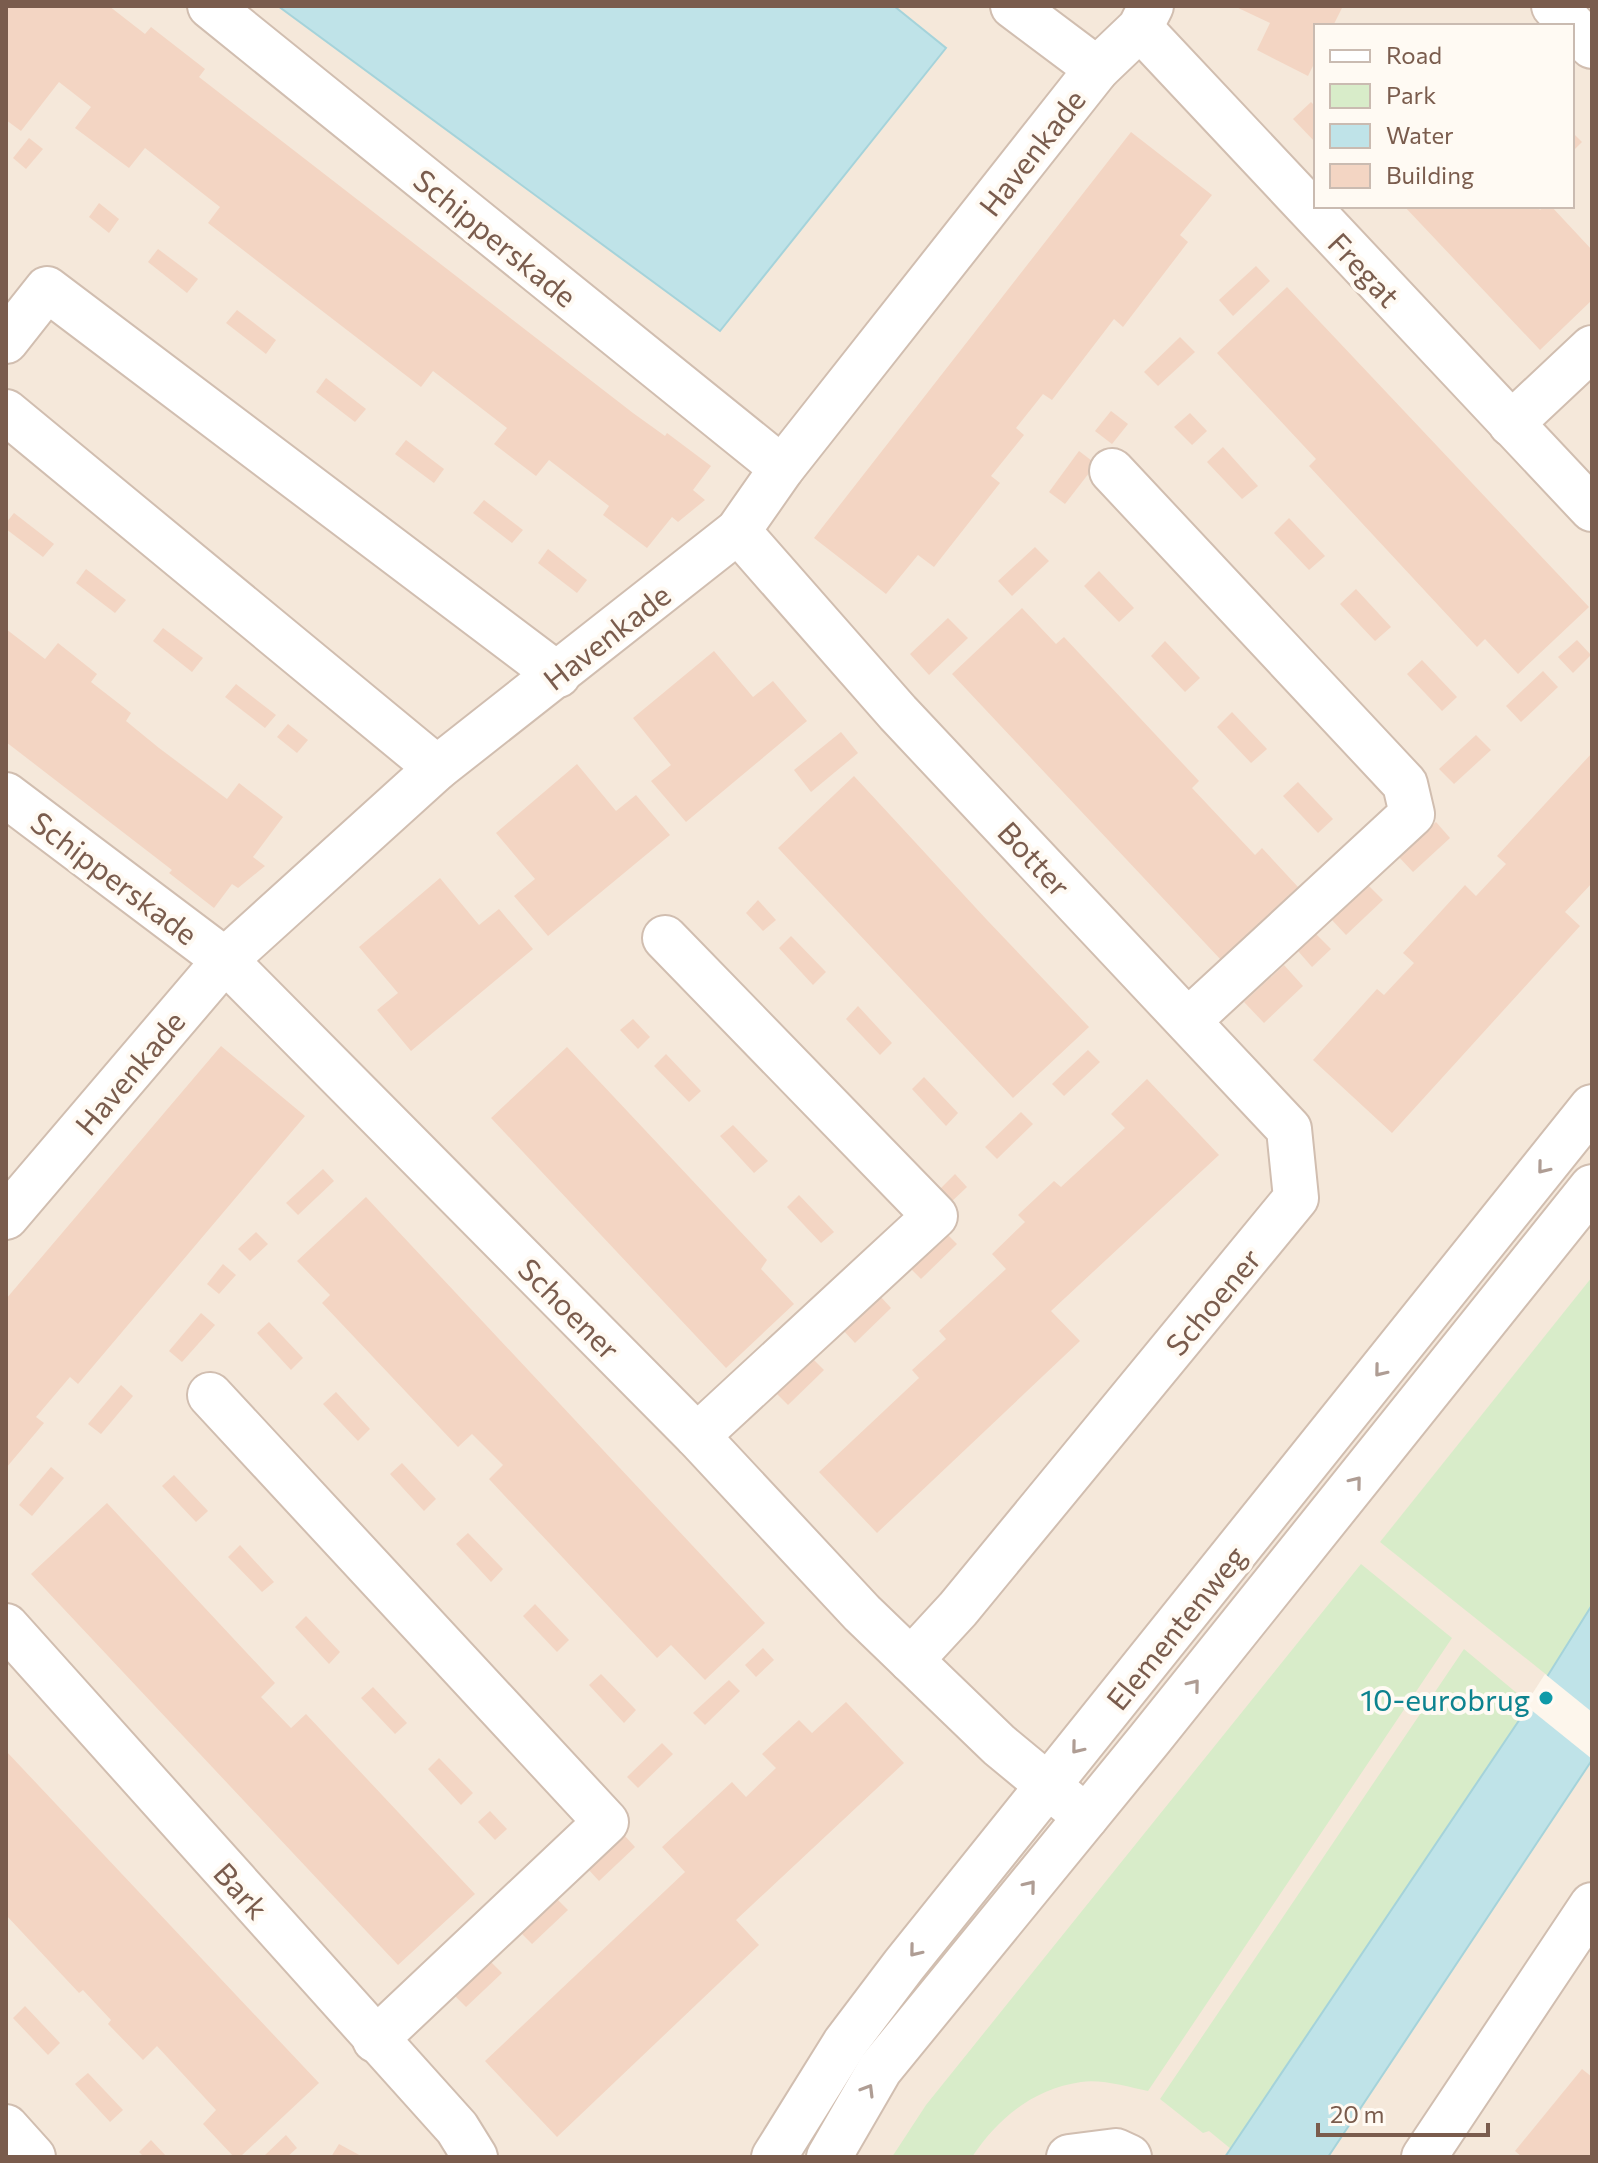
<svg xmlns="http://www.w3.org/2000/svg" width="1598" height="2163" font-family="Commissioner,sans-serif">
<rect width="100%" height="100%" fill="#fdf6ec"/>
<!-- residential -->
<path fill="#f5e8da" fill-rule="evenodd" d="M6,6H1592V2157H6ZM1316,26H1572V206H1316Z"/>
<!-- green -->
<g fill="#d8ecc9">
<polygon points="1592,1277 1592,1605 1548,1676 1380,1542"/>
<path d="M1361,1564L1452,1638L1148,2091C1127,2087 1103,2079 1081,2082C1033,2089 998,2118 972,2157H892L926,2105Z"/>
<polygon points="1464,1649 1530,1704 1231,2149 1209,2131 1203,2133 1160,2099"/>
</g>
<!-- water -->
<g fill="#bfe3e8" stroke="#a5d3da" stroke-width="2">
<polygon points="278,6 894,6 946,48 720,331"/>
<polygon points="1592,1605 1592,1760 1328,2157 1225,2157 1530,1704"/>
</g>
<!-- pier -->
<polygon fill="#fdf6ec" points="1545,1674 1592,1712 1592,1759 1525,1705"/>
<!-- building -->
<g fill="#f3d5c3">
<polygon points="6,6 109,6 145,34 151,27 205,69 199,77 633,413 665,436 667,433 711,466 693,490 705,500 678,522 672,517 647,548 603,515 609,506 549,460 536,476 494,444 507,428 433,371 421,387 208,223 220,207 145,148 129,168 75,128 91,107 59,82 21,131 6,120"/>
<polygon points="1234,6 1343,6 1333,26 1316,26 1316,60 1308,76 1257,50 1270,23"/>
<polygon points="1311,102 1316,107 1316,143 1293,119"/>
<polygon points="1131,132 1212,195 1180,235 1188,242 1123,327 1114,319 1052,400 1043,394 1016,428 1024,435 991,476 1000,483 934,567 918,555 886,594 814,538"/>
<polygon points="1572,132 1582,142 1572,152"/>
<polygon points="29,138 43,149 26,169 13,158"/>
<polygon points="99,203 119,219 109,233 89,217"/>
<polygon points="1404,206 1537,206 1540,210 1544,206 1551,206 1592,250 1592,300 1540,350"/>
<polygon points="158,249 198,279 187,293 148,262"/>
<polygon points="1256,266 1270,281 1233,316 1219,300"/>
<polygon points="1287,287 1589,607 1518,674 1485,639 1477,647 1309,466 1316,459 1217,353"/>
<polygon points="237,310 276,340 266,354 226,323"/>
<polygon points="1180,337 1195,352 1158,386 1144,372"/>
<polygon points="326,378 366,409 355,422 316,392"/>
<polygon points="1111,411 1128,424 1112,444 1095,431"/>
<polygon points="1190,413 1207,431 1192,445 1174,427"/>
<polygon points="406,440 444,469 434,483 395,454"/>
<polygon points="1223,447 1258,486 1242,499 1207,462"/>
<polygon points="1079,451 1096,464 1065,504 1049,492"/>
<polygon points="484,500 523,530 512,543 473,513"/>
<polygon points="14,513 54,544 43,557 6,529 6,523"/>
<polygon points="1289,518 1325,556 1309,570 1274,533"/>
<polygon points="1035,547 1049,561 1012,596 998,581"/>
<polygon points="548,549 587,580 577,593 538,563"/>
<polygon points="86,569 126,600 115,613 76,583"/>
<polygon points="1099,571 1134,608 1119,622 1084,586"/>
<polygon points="1356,589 1391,627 1375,641 1340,604"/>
<polygon points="1022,608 1056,644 1064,637 1199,781 1192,788 1255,855 1262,848 1298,887 1221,960 952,674"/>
<polygon points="948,618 968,638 929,675 910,654"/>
<polygon points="163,628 203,658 192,672 153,641"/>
<polygon points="6,629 45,659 58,643 97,674 91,682 131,713 126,721 159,748 227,799 239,783 283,817 253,857 265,866 238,888 232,884 214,908 169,873 172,870 6,742"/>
<polygon points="1577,640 1591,655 1573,673 1558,657"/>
<polygon points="1165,641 1200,678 1185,692 1151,656"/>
<polygon points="714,651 753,697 773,681 807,721 686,822 651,781 671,765 633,718"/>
<polygon points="1422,660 1457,697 1442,711 1407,674"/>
<polygon points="1543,671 1558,687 1521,722 1506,706"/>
<polygon points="236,684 276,715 265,728 225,697"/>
<polygon points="1232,712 1267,749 1251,763 1217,727"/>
<polygon points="288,724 308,740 297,753 277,737"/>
<polygon points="841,732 858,753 811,792 794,770"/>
<polygon points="1476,735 1491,750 1454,784 1439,769"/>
<polygon points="1592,753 1592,883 1565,912 1580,926 1392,1133 1313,1060 1377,989 1384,995 1414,963 1403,953 1465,885 1476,896 1506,864 1497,856"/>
<polygon points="577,764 616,811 636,795 670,835 548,936 514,896 535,879 496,833"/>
<polygon points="854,776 987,920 1089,1027 1013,1098 778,848"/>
<polygon points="1298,782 1333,819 1318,833 1283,796"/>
<polygon points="1436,822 1450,838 1413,872 1398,856"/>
<polygon points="440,878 479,925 499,909 533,949 411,1051 377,1010 398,993 359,947"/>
<polygon points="1368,885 1383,900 1346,935 1332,920"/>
<polygon points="758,900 776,920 763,931 746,913"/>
<polygon points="1316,934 1331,949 1312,967 1298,951"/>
<polygon points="791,936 826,972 813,985 779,948"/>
<polygon points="1284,965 1303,986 1264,1023 1244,1002"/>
<polygon points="858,1006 892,1043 880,1055 846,1019"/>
<polygon points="633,1019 650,1037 638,1049 620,1030"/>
<polygon points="221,1046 305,1116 78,1384 70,1377 36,1417 44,1423 6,1468 6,1299"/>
<polygon points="567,1047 767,1260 761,1269 794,1304 726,1368 491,1118"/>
<polygon points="1088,1050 1100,1062 1064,1096 1052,1084"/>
<polygon points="666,1054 701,1091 689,1102 654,1066"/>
<polygon points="924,1077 958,1113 946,1126 912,1089"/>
<polygon points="1147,1079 1219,1155 1051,1311 1080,1341 877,1533 819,1472 919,1378 912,1370 946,1339 939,1331 1006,1269 992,1254 1025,1222 1018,1215 1020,1213 1054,1181 1061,1187 1125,1128 1111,1114"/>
<polygon points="1021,1112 1033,1124 997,1159 985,1147"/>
<polygon points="733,1125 768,1161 754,1173 720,1136"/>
<polygon points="323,1169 334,1181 298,1215 286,1203"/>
<polygon points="955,1174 967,1187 948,1205 937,1192"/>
<polygon points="799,1195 834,1232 821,1243 787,1207"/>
<polygon points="366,1197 765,1623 705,1680 671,1645 657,1658 489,1479 503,1465 472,1434 458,1447 322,1303 330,1295 297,1261"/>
<polygon points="256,1232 268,1244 250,1261 238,1249"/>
<polygon points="945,1232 957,1244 921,1279 909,1267"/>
<polygon points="223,1264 236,1275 219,1294 207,1284"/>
<polygon points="879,1295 891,1308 855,1343 843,1330"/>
<polygon points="201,1313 215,1325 182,1362 169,1351"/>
<polygon points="269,1322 303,1358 291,1370 257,1333"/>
<polygon points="812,1358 824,1370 788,1405 776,1393"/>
<polygon points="121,1385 133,1396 101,1434 88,1424"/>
<polygon points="336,1392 370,1429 358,1441 323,1404"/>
<polygon points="402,1463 436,1499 424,1511 390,1474"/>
<polygon points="51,1467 64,1478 32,1516 19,1505"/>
<polygon points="174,1475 208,1511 196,1522 162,1486"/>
<polygon points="107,1503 275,1683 261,1697 291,1728 306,1714 475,1894 398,1965 31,1574"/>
<polygon points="468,1533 503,1569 491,1582 456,1544"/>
<polygon points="240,1545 274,1582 262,1592 228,1557"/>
<polygon points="535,1604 569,1640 557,1652 523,1616"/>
<polygon points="306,1616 340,1652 329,1664 295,1627"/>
<polygon points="763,1648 774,1660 756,1677 745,1665"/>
<polygon points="601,1674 636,1710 624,1723 589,1685"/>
<polygon points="729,1680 740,1691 705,1725 693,1713"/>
<polygon points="373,1687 407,1723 395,1734 361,1698"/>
<polygon points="846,1702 904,1763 736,1920 759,1945 557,2137 485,2061 685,1872 662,1847 732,1782 746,1797 776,1768 762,1754 799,1720 812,1733"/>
<polygon points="662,1743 673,1754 638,1788 627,1777"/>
<polygon points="6,1751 319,2083 240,2157 234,2157 203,2124 216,2110 157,2046 143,2060 108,2024 111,2020 83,1990 79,1993 6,1915"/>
<polygon points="439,1758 473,1793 461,1805 428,1769"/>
<polygon points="490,1811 507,1829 495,1840 478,1822"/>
<polygon points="624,1835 635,1847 599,1881 588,1869"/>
<polygon points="557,1899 568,1910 532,1944 521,1933"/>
<polygon points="490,1961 502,1973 466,2007 454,1995"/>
<polygon points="25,2006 60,2043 48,2055 13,2018"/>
<polygon points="1582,2069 1592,2077 1592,2157 1522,2157 1515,2151"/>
<polygon points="88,2073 123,2110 110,2122 75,2084"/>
<polygon points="286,2135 297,2148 287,2157 263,2157"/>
<polygon points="151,2140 167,2157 144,2157 139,2152"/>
<polygon points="339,2144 363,2157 331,2157"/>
</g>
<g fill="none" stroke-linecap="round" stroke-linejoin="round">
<defs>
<g id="minor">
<polyline points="210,6 782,468"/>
<polyline points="1013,6 1097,69"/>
<polyline points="1554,6 1592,46"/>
<polyline points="1140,28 1592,509"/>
<polyline points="6,341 47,289 558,675"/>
<polyline points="6,412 437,768"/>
<polyline points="1511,424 1592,348"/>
<polyline points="1112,471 1405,784 1412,814 1189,1020"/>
<polyline points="738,531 898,713 1289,1129 1296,1198 958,1609 911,1660"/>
<polyline points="6,795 225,960 697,1436 862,1613 999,1745 1086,1817"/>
<polyline points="665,938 935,1216 697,1436"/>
<polyline points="6,1217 225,960 437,768 738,531 782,468 1097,69 1140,28 1151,6"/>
<polyline points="210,1395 606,1822 375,2040"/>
<polyline points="6,1626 457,2128 475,2157"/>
<polyline points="6,2127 33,2157"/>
<polyline points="774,2157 845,2043 904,1965 1592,1107"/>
<polyline points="829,2157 880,2069 1149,1740 1592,1187"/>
<polyline points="1069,2157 1116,2151 1129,2157"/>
<polyline points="1424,2157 1592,1905"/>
</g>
</defs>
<!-- minor casing -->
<use href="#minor" stroke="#d1beb0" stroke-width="48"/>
<!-- minor -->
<use href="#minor" stroke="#fff" stroke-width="44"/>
</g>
<!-- one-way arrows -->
<defs><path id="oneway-chevron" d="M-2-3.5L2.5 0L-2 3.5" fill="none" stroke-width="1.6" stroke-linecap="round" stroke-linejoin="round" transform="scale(2)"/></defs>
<g stroke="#af9d94">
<use href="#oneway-chevron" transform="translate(1543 1168) rotate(129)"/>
<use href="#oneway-chevron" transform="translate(1380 1371) rotate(129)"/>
<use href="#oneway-chevron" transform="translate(1356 1482) rotate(-51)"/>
<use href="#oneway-chevron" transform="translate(1194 1685) rotate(-51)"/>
<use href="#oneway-chevron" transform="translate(1077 1748) rotate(129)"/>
<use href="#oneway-chevron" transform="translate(1030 1886) rotate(-51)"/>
<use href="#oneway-chevron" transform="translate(915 1951) rotate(129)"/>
<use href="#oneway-chevron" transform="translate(868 2090) rotate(-59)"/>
</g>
<!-- markers -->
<circle fill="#0f9aa8" stroke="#fffaf3" stroke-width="3" cx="1546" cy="1698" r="8"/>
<g text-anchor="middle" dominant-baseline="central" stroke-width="8" stroke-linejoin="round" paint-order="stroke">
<!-- street labels -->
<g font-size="30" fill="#7a5c4d" stroke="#fffaf3">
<text transform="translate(1031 152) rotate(-52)">Havenkade</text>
<text transform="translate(496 237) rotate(39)">Schipperskade</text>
<text transform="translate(1365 269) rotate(47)">Fregat</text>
<text transform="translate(606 636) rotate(-38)">Havenkade</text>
<text transform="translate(1035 858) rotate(47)">Botter</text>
<text transform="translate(115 877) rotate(37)">Schipperskade</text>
<text transform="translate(129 1072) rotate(-50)">Havenkade</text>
<text transform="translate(1212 1301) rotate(-50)">Schoener</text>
<text transform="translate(570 1308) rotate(45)">Schoener</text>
<text transform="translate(1175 1627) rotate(-51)">Elementenweg</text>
<text transform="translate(242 1890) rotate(48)">Bark</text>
</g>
<!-- culture labels -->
<g font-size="30" fill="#0d838f" stroke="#fffaf3" text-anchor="end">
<text x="1530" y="1698">10-eurobrug</text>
</g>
</g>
<!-- border -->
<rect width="1598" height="2163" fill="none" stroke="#7a5c4d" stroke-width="16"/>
<!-- legend -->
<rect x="1314" y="24" width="260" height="184" fill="#fffaf3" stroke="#cabbb1" stroke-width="2"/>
<rect x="1330" y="50" width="40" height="12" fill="#ffffff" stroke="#cabbb1" stroke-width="2"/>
<text x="1386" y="64" font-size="24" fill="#7a5c4d">Road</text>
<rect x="1330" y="84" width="40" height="24" fill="#d8ecc9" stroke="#cabbb1" stroke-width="2"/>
<text x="1386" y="104" font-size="24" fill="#7a5c4d">Park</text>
<rect x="1330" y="124" width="40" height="24" fill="#bfe3e8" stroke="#cabbb1" stroke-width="2"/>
<text x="1386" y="144" font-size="24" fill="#7a5c4d">Water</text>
<rect x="1330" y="164" width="40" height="24" fill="#f3d5c3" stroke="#cabbb1" stroke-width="2"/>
<text x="1386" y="184" font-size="24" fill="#7a5c4d">Building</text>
<!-- scale -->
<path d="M1318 2123v12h170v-12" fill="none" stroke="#7a5c4d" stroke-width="4"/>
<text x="1330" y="2123" font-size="24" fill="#7a5c4d" stroke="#fffaf3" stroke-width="6" paint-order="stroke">20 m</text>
</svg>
